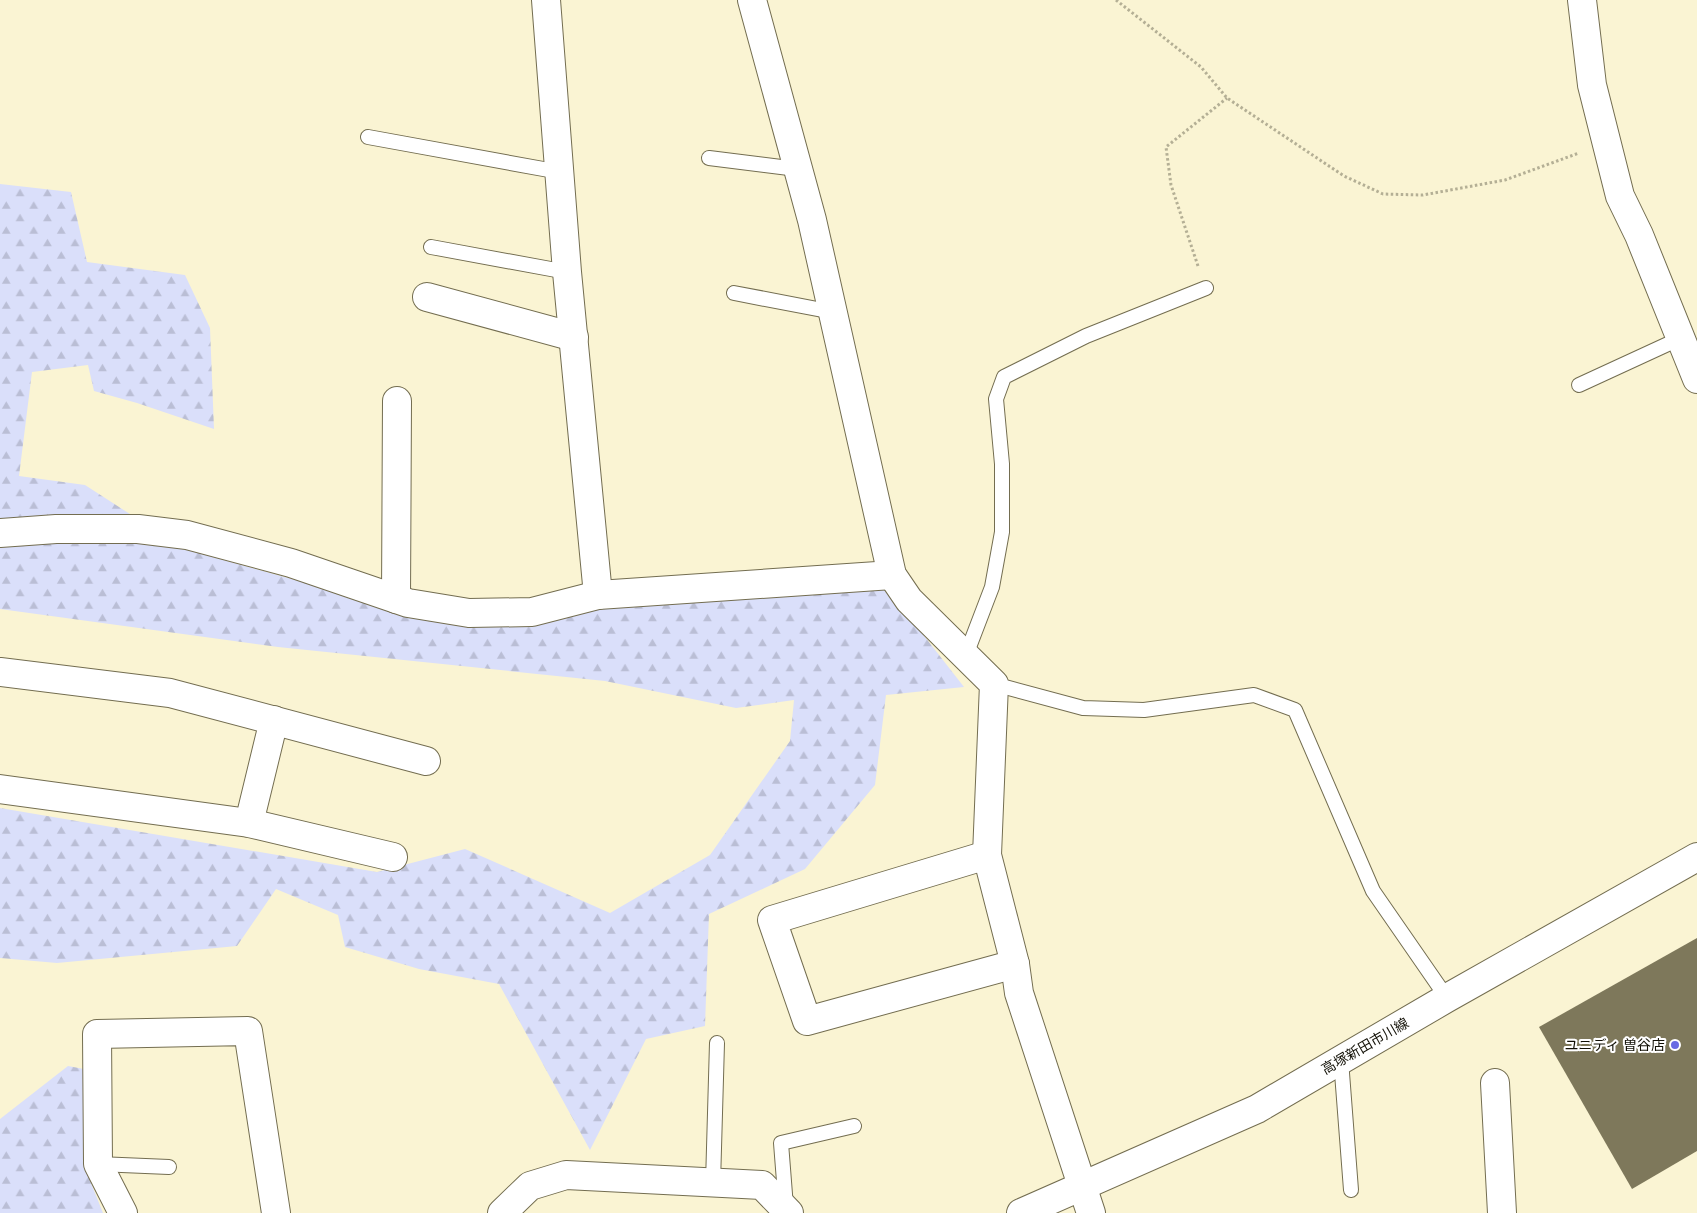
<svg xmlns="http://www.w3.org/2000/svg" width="1697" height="1213" font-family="'Roboto Serif','Noto Sans JP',serif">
<defs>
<pattern id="forest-firs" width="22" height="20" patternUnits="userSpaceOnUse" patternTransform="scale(1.25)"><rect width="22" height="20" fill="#dadffa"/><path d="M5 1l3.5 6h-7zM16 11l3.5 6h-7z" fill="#babed5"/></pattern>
</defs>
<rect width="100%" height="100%" fill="#faf4d3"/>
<!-- forest -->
<g fill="url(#forest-firs)">
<polygon points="0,184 71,192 87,262 185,275 210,328 214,429 137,403 94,391 88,365 32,372 19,476 85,485 184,549 462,626 630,605 886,587 964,687 886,695 875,785 805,869 709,914 705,1026 646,1039 590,1150 499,984 419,969 345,947 338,915 276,889 237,946 57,963 0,958 0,808 377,872 465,849 610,913 710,855 790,741 794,700 736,708 605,681 278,647 0,609"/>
<polygon points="68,1066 84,1069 89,1178 103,1213 0,1213 0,1119"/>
</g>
<!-- building -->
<polygon fill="#7e785b" points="1697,938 1697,1151 1632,1189 1539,1027"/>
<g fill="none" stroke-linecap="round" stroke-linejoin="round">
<defs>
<g id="lane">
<polyline points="368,137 560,172"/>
<polyline points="709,158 797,169"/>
<polyline points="431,247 567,272"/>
<polyline points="734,293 833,312"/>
<polyline points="1579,385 1681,338"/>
<polyline points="966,655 992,587 1002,532 1002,464 996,399 1004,377 1086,336 1206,288"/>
<polyline points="994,684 1083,708 1144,710 1254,695 1295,710 1373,891 1447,998"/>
<polyline points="1341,1060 1351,1190"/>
<polyline points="98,1164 169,1167"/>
<polyline points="713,1183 717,1043"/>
<polyline points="786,1207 781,1143 854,1126"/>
</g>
<g id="street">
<polyline points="546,0 567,272 598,595"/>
<polyline points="752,0 812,220 892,575 909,600 994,684 987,855 1015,964 1019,993 1091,1213"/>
<polyline points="1582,0 1592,85 1620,196 1639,235 1697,379"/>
<polyline points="427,297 574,337"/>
<polyline points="0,533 56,529 138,529 187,535 291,563 408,603 469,613 532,612 598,595 892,575"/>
<polyline points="396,599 397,401"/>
<polyline points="0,672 170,693 426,761"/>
<polyline points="0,789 249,823 393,857"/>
<polyline points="249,823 274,720"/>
<polyline points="987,855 772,920 807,1021 1015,964"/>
<polyline points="1495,1083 1502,1213"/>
<polyline points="123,1213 98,1164 97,1034 248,1031 276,1213"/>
<polyline points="502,1213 530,1186 566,1175 762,1185 789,1213"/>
</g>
<polyline id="secondary" points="1021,1213 1257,1109 1447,998 1697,857"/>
</defs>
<!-- lane casing -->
<use href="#lane" stroke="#736d50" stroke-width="16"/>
<!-- street casing -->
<use href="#street" stroke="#736d50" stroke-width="30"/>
<!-- secondary casing -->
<use href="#secondary" stroke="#736d50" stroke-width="30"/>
<!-- path -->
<g stroke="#b4af95" stroke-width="3" stroke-dasharray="2.5 2.5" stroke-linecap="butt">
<polyline points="1116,0 1201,67 1227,98 1344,176 1383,194 1423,195 1505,180 1579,153"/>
<polyline points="1198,266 1171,185 1166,147 1227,98"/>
</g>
<!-- lane -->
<use href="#lane" stroke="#fff" stroke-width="14"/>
<!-- street -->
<use href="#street" stroke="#fff" stroke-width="28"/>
<!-- secondary -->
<use href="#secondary" stroke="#fff" stroke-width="28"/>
</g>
<!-- markers -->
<circle fill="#686ae3" stroke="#fff" stroke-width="2" cx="1675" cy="1045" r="5"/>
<g text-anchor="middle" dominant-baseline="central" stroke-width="4" stroke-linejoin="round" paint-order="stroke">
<!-- poi labels -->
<g font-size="14" fill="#110f05" stroke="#fff" text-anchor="end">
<text x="1665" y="1045">ユニディ 曽谷店</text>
</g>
<!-- street labels -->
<g font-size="14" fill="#110f05" stroke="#fff">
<text transform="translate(1365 1046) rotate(-30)">高塚新田市川線</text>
</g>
</g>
</svg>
